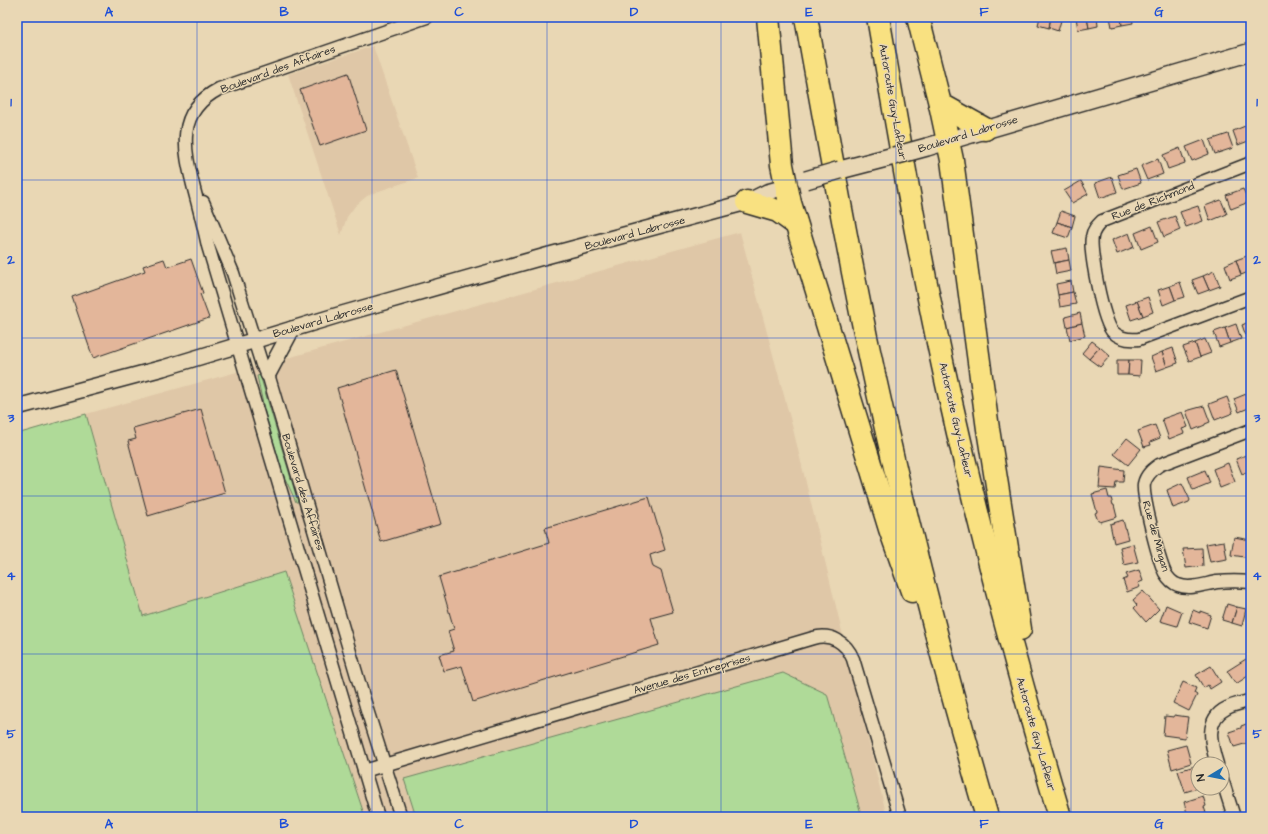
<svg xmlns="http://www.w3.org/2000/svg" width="1268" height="834" font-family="'Architects Daughter',sans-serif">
<rect width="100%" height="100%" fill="#e9d7b4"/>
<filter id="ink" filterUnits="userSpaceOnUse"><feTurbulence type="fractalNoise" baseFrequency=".025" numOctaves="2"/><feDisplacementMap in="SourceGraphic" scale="8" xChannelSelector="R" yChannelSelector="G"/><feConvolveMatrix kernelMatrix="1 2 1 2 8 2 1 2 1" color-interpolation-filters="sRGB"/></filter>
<g filter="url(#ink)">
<!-- built -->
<g fill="#dfc7a7">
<polygon points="373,46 418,178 376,192 367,196 355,206 347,217 341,235 288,74"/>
<polygon points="740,232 793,429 887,817 365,817 284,572 143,617 86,414"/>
</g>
<!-- green -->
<g fill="#afda98" stroke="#6d8262">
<polygon points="260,375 298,502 296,502 283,474 265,413 257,376"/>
<polygon points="86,414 143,616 284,572 365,817 17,817 17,434"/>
<polygon points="783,673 827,694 862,817 416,817 404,779"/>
</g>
<!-- building -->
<g fill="#e3b69a" stroke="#2b2b2b">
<polygon points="1040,17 1051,17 1049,28 1038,25"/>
<polygon points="1051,17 1062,17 1058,31 1049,28"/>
<polygon points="1076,17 1087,17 1089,28 1078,30"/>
<polygon points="1087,17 1097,17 1098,26 1089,28"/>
<polygon points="1110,17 1121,17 1122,25 1112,27"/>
<polygon points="1121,17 1132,17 1133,23 1122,25"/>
<polygon points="348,73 366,130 320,146 300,90"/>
<polygon points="1250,124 1251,128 1251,140 1238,145 1233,131"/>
<polygon points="1228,134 1233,148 1215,154 1210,140"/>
<polygon points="1204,140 1209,154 1192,161 1186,147"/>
<polygon points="1180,148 1185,163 1168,169 1163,155"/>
<polygon points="1158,159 1163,174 1147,180 1141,166"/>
<polygon points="1136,169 1141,183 1123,189 1118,175"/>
<polygon points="1112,177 1117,192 1100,198 1095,183"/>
<polygon points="1081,181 1088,194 1072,203 1064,191"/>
<polygon points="1243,189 1249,202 1231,209 1226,195"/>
<polygon points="1221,200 1227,214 1210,221 1205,206"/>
<polygon points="1198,206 1203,221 1186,227 1180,212"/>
<polygon points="1061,211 1075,216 1072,227 1057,222"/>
<polygon points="1175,216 1180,230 1164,237 1158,222"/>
<polygon points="1057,222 1072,227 1068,238 1053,233"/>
<polygon points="1152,226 1158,242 1141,249 1135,233"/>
<polygon points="1129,233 1134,247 1117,254 1112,240"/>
<polygon points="1067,248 1069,260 1054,263 1051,251"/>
<polygon points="1247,256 1251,267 1251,271 1241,275 1236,260"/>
<polygon points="164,259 167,267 191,259 203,293 200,294 209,318 93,358 72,297 145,271 143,266"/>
<polygon points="1069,260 1071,271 1056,274 1054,263"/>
<polygon points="1236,260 1241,275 1230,279 1225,265"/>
<polygon points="1214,271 1220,286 1209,290 1203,276"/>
<polygon points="1203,276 1209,290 1198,294 1192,280"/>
<polygon points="1071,281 1073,292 1058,295 1056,284"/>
<polygon points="1180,282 1185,297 1175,300 1170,286"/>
<polygon points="1170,286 1175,300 1163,305 1158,290"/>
<polygon points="1073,292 1076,304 1060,307 1058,295"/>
<polygon points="1148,297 1153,312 1143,316 1137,301"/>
<polygon points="1137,301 1143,316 1131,320 1126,305"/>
<polygon points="1080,313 1082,323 1067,327 1065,317"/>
<polygon points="1251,321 1251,334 1246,336 1242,325"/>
<polygon points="1082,323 1085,336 1070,340 1067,327"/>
<polygon points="1236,324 1241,339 1230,343 1225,328"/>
<polygon points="1225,328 1230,343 1219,347 1214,332"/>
<polygon points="1205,339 1211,353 1200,357 1195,343"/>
<polygon points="1092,341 1100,347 1089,359 1082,353"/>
<polygon points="1195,343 1200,357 1189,361 1183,347"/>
<polygon points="1100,347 1110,356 1100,367 1089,359"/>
<polygon points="1173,348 1178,363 1167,367 1162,352"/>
<polygon points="1162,352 1167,367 1156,371 1151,357"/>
<polygon points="1117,360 1129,360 1128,375 1117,375"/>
<polygon points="1129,360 1141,360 1140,376 1128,375"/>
<polygon points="396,370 441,524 381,542 337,388"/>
<polygon points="1251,392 1251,407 1239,412 1234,399"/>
<polygon points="1227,397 1233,413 1215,420 1209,404"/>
<polygon points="1204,406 1210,422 1205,424 1205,425 1193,430 1186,411"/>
<polygon points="201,409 225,493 148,516 128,441 136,439 133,428"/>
<polygon points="1182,412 1188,427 1182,429 1184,433 1169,439 1162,419"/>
<polygon points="1155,425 1160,438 1150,442 1151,445 1144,447 1138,431"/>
<polygon points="1127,438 1141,449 1128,465 1114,454"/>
<polygon points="1251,454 1251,468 1246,455"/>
<polygon points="1246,455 1251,470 1242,474 1236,459"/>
<polygon points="1228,463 1235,482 1220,488 1213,469"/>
<polygon points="1101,467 1124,470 1123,482 1116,482 1115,489 1099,488"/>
<polygon points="1205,470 1210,483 1193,490 1188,477"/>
<polygon points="1182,483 1190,500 1189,502 1173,508 1167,490"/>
<polygon points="1107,490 1109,498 1111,498 1113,505 1114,505 1117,517 1100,522 1100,521 1098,521 1095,513 1097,512 1092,494"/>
<polygon points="649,497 665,550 650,555 653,567 661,571 673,612 651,618 659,645 473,702 462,666 444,671 439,655 454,651 448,631 454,629 439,577 549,543 545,528"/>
<polygon points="1123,520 1128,539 1114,543 1110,524"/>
<polygon points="1234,537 1251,540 1251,558 1231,555"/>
<polygon points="1224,541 1227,559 1210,562 1206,544"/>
<polygon points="1133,544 1138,562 1124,565 1120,547"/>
<polygon points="1202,548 1203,566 1186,568 1183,549"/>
<polygon points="1139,570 1143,581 1138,583 1140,587 1127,592 1123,580 1128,578 1126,574"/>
<polygon points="1143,591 1159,609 1146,622 1134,608 1137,605 1133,600"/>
<polygon points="1227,604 1237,607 1232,623 1222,620"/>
<polygon points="1166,605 1182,612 1177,626 1160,621"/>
<polygon points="1237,607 1246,609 1242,626 1232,623"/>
<polygon points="1193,610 1200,613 1200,611 1211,615 1207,628 1189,622"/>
<polygon points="1246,659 1251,667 1251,674 1236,684 1227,671"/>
<polygon points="1211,666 1221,682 1210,689 1208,685 1204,688 1196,675"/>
<polygon points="1183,682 1196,688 1194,693 1197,695 1189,711 1173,703"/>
<polygon points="1174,715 1188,717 1185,738 1163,735 1165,716 1174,717"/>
<polygon points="1249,723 1251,729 1251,742 1234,747 1229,732 1241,728 1241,726"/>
<polygon points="1186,745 1191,763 1172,769 1167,750"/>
<polygon points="1195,766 1198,776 1198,788 1185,792 1178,771"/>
<polygon points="1251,786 1251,800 1250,800 1247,788"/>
<polygon points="1203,796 1206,806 1204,807 1206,813 1188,817 1184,802"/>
</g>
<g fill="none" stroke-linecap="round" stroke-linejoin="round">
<defs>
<g id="minor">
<path d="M1251,163L1102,221C1097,226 1093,230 1092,237C1089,250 1103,323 1113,332C1120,339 1129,340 1139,339L1251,297"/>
<polyline points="203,202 233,273 262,365 268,374 368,713 401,817"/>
<path d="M1251,430L1159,465C1152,470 1146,475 1144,484C1142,496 1159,561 1165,573C1168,578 1172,583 1178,585C1190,590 1205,584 1217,582C1228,581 1240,581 1251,582"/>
<path d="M1217,764C1211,745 1204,719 1227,708C1234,704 1243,703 1251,700"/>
<path d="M364,771L813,638C831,633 846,642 853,659L900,817"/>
<polyline points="1222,779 1234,817"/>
<path d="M378,817L208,246C204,227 199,208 194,189C184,149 175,112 219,89L427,17"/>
</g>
<g id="tertiary">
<polyline points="268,374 292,329"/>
<polyline points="17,407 163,368 342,314 546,256 747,202 767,192 786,187"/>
</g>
<g id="secondary">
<polyline points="927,147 1251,52"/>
<polyline points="840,170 894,156"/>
</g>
<g id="motorway">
<polyline points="768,17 782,165 790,203 890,529 912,591"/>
<path d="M806,17C825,124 844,231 866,337C900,499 941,659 987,817"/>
<path d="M878,17C898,133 918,250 943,366C976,518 1016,668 1060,817"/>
<polyline points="918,17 940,104 952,160 988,429 1020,629"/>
<polyline points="940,104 985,129"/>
<polyline points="747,202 778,211 796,224"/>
</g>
</defs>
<!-- minor casing -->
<use href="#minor" stroke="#2b2b2b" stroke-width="15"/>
<!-- tertiary casing -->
<use href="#tertiary" stroke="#2b2b2b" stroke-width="18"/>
<!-- secondary casing -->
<use href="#secondary" stroke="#2b2b2b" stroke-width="20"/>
<!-- motorway casing -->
<use href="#motorway" stroke="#2b2b2b" stroke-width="25"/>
<!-- minor -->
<use href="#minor" stroke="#e9d7b4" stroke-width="12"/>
<!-- tertiary -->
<use href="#tertiary" stroke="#e9d7b4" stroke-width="15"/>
<!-- secondary -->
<use href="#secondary" stroke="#e9d7b4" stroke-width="17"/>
<!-- motorway -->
<use href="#motorway" stroke="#f9e181" stroke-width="22"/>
<defs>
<g id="secondary-bridge">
<polyline points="894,156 927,147"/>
<polyline points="806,180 840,170"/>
</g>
</defs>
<!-- secondary-bridge casing -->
<use href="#secondary-bridge" stroke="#2b2b2b" stroke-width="20" stroke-linecap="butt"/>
<!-- secondary-bridge -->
<use href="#secondary-bridge" stroke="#e9d7b4" stroke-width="17"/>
</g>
</g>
<!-- grid -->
<path fill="none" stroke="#1d4ed8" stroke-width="1" stroke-opacity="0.55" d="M197,17V817M372,17V817M547,17V817M721,17V817M896,17V817M1071,17V817M17,180H1251M17,338H1251M17,496H1251M17,654H1251"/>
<g text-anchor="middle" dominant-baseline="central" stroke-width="3" stroke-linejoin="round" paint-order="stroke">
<!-- street labels -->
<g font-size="11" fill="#2b2b2b" stroke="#e9d7b4">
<text transform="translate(278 69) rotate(-20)">Boulevard des Affaires</text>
<text transform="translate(893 102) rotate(80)">Autoroute Guy-Lafleur</text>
<text transform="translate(968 134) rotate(-17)">Boulevard Labrosse</text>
<text transform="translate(1153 201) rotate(-21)">Rue de Richmond</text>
<text transform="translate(635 233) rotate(-15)">Boulevard Labrosse</text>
<text transform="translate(323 320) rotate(-16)">Boulevard Labrosse</text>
<text transform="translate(956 420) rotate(77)">Autoroute Guy-Lafleur</text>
<text transform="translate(303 492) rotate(73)">Boulevard des Affaires</text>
<text transform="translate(1156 536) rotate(74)">Rue de Mingan</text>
<text transform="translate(692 674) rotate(-16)">Avenue des Entreprises</text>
<text transform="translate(1036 734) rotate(74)">Autoroute Guy-Lafleur</text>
</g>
</g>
<!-- margin -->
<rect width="1268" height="834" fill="none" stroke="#e9d7b4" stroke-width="44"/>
<!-- north arrow -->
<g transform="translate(1210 776) rotate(260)"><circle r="19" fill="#e9d7b4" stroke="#9d927d"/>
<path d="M0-3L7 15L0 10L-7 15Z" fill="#1f6fb2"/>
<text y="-6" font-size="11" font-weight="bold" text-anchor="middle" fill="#2b2b2b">N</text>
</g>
<rect x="22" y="22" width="1224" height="790" fill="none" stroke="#1d4ed8" stroke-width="1.5"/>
<g font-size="13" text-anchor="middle" font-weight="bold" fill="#1d4ed8">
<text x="109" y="16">A</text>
<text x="284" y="16">B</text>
<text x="459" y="16">C</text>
<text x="634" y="16">D</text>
<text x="809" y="16">E</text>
<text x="984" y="16">F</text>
<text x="1159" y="16">G</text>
<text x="11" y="106">1</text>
<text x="1257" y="106">1</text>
<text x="11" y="264">2</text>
<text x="1257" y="264">2</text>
<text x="11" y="422">3</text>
<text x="1257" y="422">3</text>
<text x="11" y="580">4</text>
<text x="1257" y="580">4</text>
<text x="11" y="738">5</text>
<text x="1257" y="738">5</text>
<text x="109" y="828">A</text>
<text x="284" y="828">B</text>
<text x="459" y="828">C</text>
<text x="634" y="828">D</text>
<text x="809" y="828">E</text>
<text x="984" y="828">F</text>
<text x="1159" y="828">G</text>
</g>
</svg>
